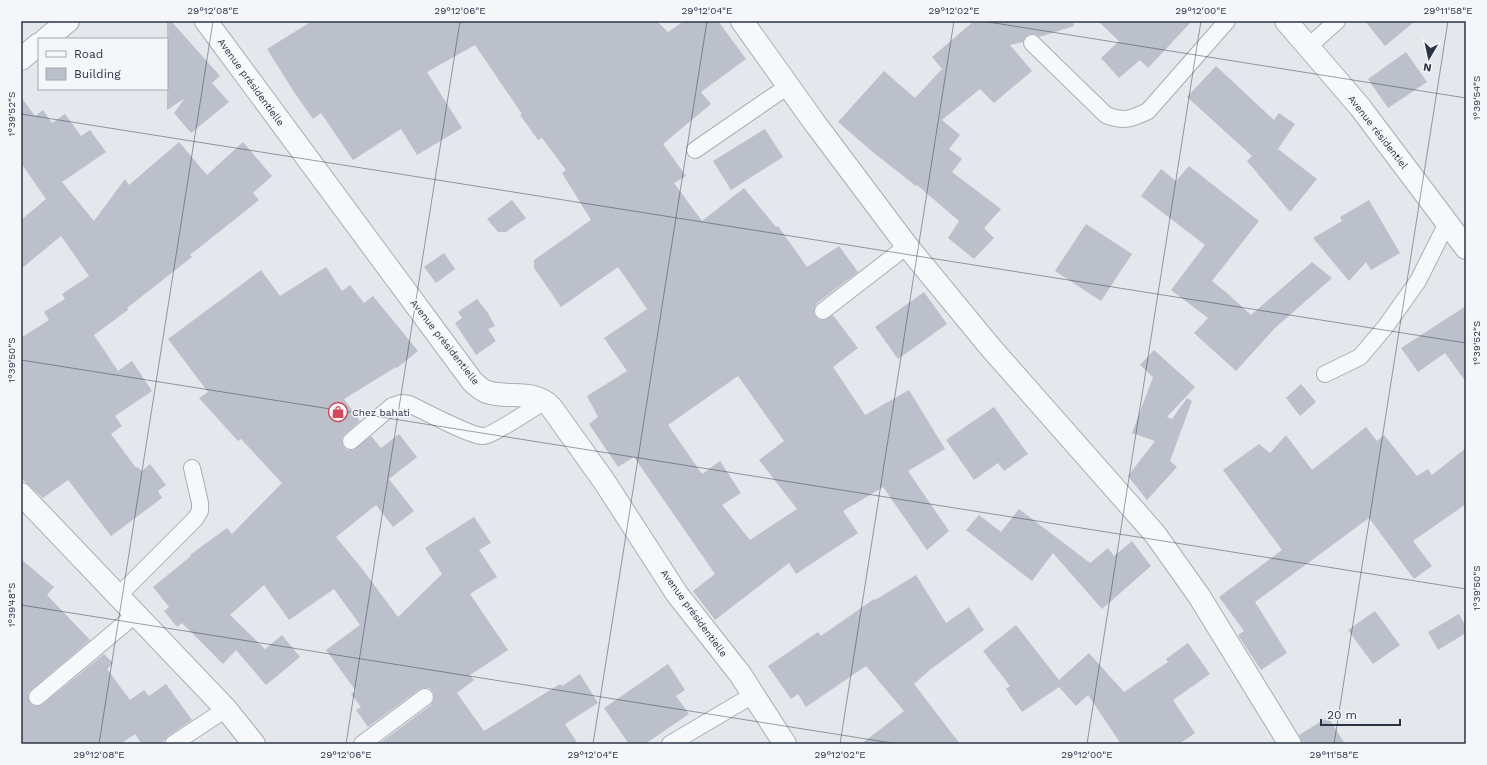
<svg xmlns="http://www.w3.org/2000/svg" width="1487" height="765" font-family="'Work Sans',sans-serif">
<rect width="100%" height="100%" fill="#e4e7ec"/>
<!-- building -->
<g fill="#bbc0ca" fill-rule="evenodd">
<polygon points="167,21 171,21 220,76 212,83 229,102 191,133 174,113 185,98 167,110"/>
<path d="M312,21H657L668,32L684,21H718L746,59L701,92L711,104L663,144L686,176L674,183L702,221L744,188L776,227L778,226L807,267L839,246L858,272L817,303L814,308V313L816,317L820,320H825L833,315L858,348L833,367L865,415L909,390L945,449L908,471L949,531L927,550L883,487L843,511L858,533L796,574L789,563L715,620L693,591L715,574L634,457L618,467L589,424L598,417L587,396L627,371L604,338L647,309L618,267L561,307L534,268V260L591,220L562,173L566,170L542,138L538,140L520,115L522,114L475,45L427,72L462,128L417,155L401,129L353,160L321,113L313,119L294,92L267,49ZM738,376L784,441L759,460L797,509L750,540L722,505L741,493L720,461L702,474L668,425Z"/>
<polygon points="974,21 1073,21 1074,26 1039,37 1035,34 1029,34 1025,37 1023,42 1010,45 1032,71 994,103 980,89 942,120 960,135 949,149 962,159 952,172 1001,209 984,228 994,238 974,259 948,238 959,221 917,185 916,186 874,153 838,122 884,71 915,98 942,69 932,57"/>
<polygon points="1098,21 1192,21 1148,68 1140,60 1119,78 1101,58 1119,41"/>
<polygon points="1365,21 1415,21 1385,46"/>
<polygon points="1406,52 1427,82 1388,108 1368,79"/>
<polygon points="1216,66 1274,120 1279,113 1295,124 1278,149 1317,179 1290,212 1247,161 1252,156 1187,97"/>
<polygon points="21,97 35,116 43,110 52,123 65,114 81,136 90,130 106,152 62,182 94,221 125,179 129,185 179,142 207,175 243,142 272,176 253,193 259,200 190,255 192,257 127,308 128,310 94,335 118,371 132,361 152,391 115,416 122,426 111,434 136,468 138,467 142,471 150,464 166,485 158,491 162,498 111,536 68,480 43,498 21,478 21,338 49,320 44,312 65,299 62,294 89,276 61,236 21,269 21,220 46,199 21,163"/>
<polygon points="765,129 783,157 731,190 713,161"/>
<polygon points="1189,166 1259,221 1212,281 1227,293 1251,315 1312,262 1332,278 1275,328 1236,371 1194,333 1208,318 1171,290 1205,245 1141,196 1161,169 1176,181"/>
<polygon points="512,200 526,218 506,232 498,232 487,219"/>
<polygon points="1369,200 1400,253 1371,270 1366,262 1349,281 1313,238 1342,221 1340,217"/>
<polygon points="1086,224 1132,254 1101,301 1055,271"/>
<polygon points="444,253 455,269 436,283 424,267"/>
<polygon points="326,267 342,291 350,285 364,303 373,296 418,351 397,368 396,367 344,399 360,421 345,434 342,438 342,442 344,447 347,450 353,450 371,436 381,448 399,434 417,457 389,479 414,511 393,527 376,505 336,537 363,570 398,617 442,574 425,548 474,517 491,543 479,550 497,577 470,594 508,650 470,675 474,680 457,693 484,731 560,684 562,686 580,674 598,703 565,724 578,744 381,744 380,743 431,705 434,700 434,696 433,692 429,688 424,688 420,689 368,727 356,710 361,707 351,694 356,691 326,650 360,625 334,589 289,620 264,585 230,615 265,649 282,635 300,657 266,685 236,650 223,664 182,623 177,627 164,611 169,607 153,587 191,556 190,555 227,528 232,534 282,483 241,439 238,441 199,398 208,392 168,339 261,270 280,296"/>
<polygon points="924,292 947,324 898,359 875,327"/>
<polygon points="477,299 488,313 495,326 488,329 496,341 476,355 455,323 462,318 458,312"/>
<polygon points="1466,306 1466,382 1445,353 1418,372 1401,348"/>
<polygon points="1154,350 1195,387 1167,417 1172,419 1187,398 1192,401 1170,461 1177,467 1147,500 1128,476 1155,441 1132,433 1153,377 1140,365"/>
<polygon points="1301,384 1316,402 1300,416 1286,398"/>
<polygon points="994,407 1028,454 1004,471 998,463 974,480 946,440"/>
<polygon points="1366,427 1377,441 1384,435 1417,476 1428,469 1432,475 1466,448 1466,504 1413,541 1432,566 1414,579 1369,518 1255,602 1287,653 1261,670 1238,635 1244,631 1219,597 1282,550 1223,470 1259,444 1270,453 1286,435 1312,470"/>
<polygon points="1019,509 1090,563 1108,548 1114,556 1132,541 1151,566 1102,609 1053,553 1032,581 966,530 979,515 1001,532"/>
<polygon points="21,559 54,587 47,595 90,640 31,690 28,693 28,698 30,703 34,706 38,706 43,704 104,654 113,663 107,669 130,700 144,690 149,696 166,684 192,720 168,736 161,744 142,744 135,734 120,744 21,744"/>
<polygon points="916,575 946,623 969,607 984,630 931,669 914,684 960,744 861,744 904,711 866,666 806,707 798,694 791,699 768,666 818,632 821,636 874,599 875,600"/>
<polygon points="1375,611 1400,645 1373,664 1348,630"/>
<polygon points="1459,614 1466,627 1466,633 1438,650 1428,632"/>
<polygon points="1016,625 1059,680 1089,653 1124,692 1168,662 1166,659 1188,643 1210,674 1173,700 1195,733 1179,744 1121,744 1088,695 1076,706 1059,687 1022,712 1006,689 1010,686 983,651"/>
<polygon points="668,664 685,690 676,696 689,714 645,744 629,744 604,708"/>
<polygon points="1328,717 1345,744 1302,744 1299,735"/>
</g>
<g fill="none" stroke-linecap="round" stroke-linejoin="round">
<defs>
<g id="lane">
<path d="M1032,43L1106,115C1124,122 1131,119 1148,111L1227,21"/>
<polyline points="1308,47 1337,21"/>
<polyline points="695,150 788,86"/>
<polyline points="823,311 907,246"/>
<polyline points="1325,374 1360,357 1386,326 1418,281 1447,223"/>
<path d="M351,441L392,406L401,403L409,404C424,411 470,436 483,436C492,436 535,407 545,401"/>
<polyline points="118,596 195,519 200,511 200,503 192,468"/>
<polyline points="37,697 136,614"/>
<polyline points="173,744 226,709"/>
<polyline points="362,744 425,697"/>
<polyline points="670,744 753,695"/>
</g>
<g id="street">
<path d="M206,21L472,381C476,385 481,390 487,392C508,399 535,389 551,407L604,481L677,594L740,674L785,744"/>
<polyline points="742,21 814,122 907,246 991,348 1155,534 1199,596 1290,744"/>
<polyline points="1286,21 1360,107 1466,248"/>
<polyline points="46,39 68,21"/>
<polyline points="21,59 39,44"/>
<polyline points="21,494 226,709 254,744"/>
</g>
</defs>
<!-- lane casing -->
<use href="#lane" stroke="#a9aeb7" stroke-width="18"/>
<!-- street casing -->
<use href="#street" stroke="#a9aeb7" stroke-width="24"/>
<!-- lane -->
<use href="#lane" stroke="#f7f8fa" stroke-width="16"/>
<!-- street -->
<use href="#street" stroke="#f7f8fa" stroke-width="22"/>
</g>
<!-- ticks -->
<path fill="none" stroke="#2b3445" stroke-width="1" stroke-opacity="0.45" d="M982,21L1466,98M21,114L1466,343M21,360L1466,589M21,605L898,744M99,744L213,21M346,744L460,21M593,744L707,21M840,744L954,21M1087,744L1201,21M1334,744L1448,21"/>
<!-- icons -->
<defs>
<symbol id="shop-ring" viewBox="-11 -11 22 22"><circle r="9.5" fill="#f4f6f9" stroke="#d1495b" stroke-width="1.5"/><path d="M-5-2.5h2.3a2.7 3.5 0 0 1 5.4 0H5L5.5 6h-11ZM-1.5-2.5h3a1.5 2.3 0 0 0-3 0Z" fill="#d1495b"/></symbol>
</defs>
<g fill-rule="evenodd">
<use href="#shop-ring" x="327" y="401" width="22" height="22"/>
</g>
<g text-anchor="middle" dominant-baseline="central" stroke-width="3" stroke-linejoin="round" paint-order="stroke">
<!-- street labels -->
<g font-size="10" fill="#2b3445" stroke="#f4f6f9">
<text transform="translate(251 82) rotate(54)">Avenue présidentielle</text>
<text transform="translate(1378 132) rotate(52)">Avenue résidentiel</text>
<text transform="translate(445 342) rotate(52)">Avenue présidentielle</text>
<text transform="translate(694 613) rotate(54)">Avenue présidentielle</text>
</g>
<!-- poi labels -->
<g font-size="10" fill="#2b3445" stroke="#f4f6f9" text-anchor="start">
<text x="352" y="412">Chez bahati</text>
</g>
</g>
<!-- border -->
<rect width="1487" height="765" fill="none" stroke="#f4f6f9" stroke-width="44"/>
<!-- legend -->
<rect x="38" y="38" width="130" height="52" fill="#f4f6f9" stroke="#a4a8b1"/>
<rect x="46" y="51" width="20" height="6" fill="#f7f8fa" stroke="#a4a8b1"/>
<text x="74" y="58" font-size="12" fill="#2b3445">Road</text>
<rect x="46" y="68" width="20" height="12" fill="#bbc0ca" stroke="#a4a8b1"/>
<text x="74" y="78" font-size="12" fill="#2b3445">Building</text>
<!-- north arrow -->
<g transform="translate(1429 58) rotate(189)" stroke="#f4f6f9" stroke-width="3" paint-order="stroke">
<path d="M0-3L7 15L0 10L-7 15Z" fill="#2b3445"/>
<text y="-6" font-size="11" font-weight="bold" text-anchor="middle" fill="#2b3445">N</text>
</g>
<!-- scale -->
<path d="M1321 719v6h79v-6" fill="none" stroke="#2b3445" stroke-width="2"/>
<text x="1327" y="719" font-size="12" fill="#2b3445" stroke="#f4f6f9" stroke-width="3" paint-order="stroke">20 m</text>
<rect x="22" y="22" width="1443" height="721" fill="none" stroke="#2b3445" stroke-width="1.5"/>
<g font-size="10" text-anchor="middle" fill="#2b3445">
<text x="213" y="14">29°12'08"E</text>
<text x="460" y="14">29°12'06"E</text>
<text x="707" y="14">29°12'04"E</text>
<text x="954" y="14">29°12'02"E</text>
<text x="1201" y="14">29°12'00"E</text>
<text x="1448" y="14">29°11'58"E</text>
<text transform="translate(1476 98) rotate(-90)" y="4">1°39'54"S</text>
<text transform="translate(11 114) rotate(-90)" y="4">1°39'52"S</text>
<text transform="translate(1476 343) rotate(-90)" y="4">1°39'52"S</text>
<text transform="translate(11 360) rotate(-90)" y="4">1°39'50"S</text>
<text transform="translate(1476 588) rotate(-90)" y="4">1°39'50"S</text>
<text transform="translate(11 605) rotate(-90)" y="4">1°39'48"S</text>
<text x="99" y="758">29°12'08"E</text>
<text x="346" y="758">29°12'06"E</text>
<text x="593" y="758">29°12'04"E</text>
<text x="840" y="758">29°12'02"E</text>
<text x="1087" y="758">29°12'00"E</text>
<text x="1334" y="758">29°11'58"E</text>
</g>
</svg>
